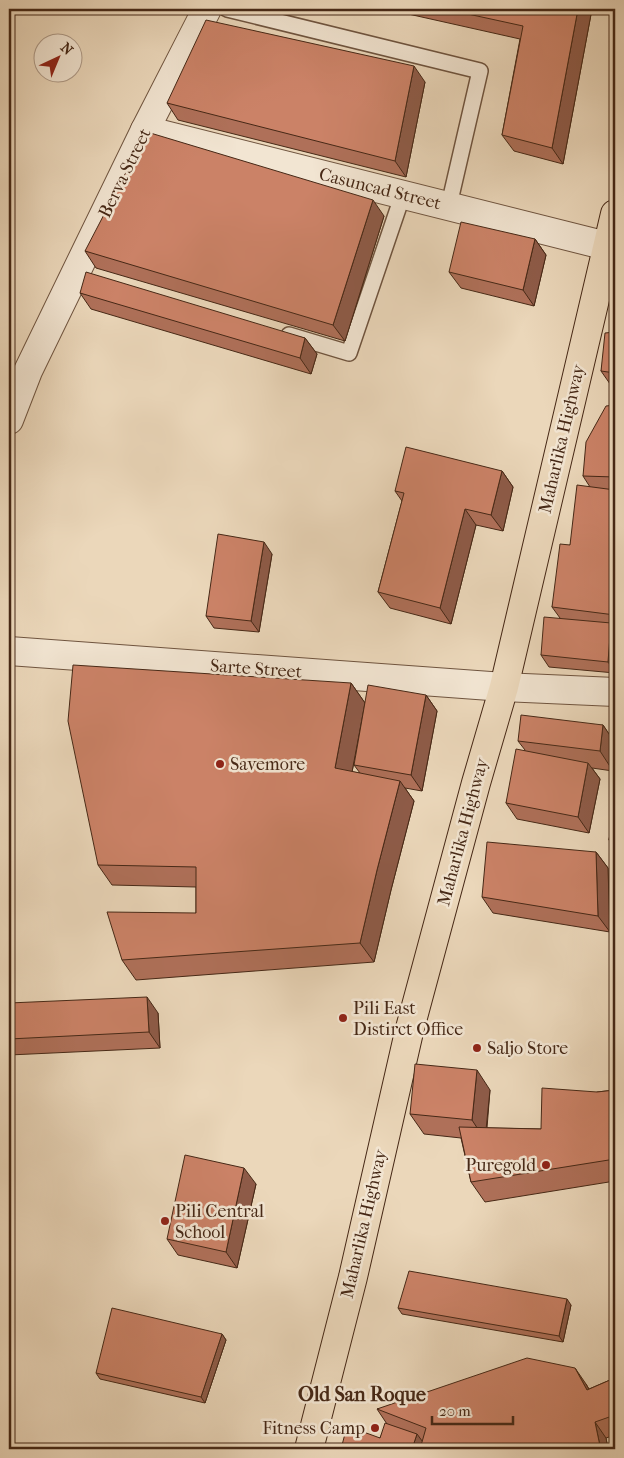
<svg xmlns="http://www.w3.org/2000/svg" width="624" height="1458" font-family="'IM FELL French Canon',serif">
<rect width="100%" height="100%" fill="#ebd7ba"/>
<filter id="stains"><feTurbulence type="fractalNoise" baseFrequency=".004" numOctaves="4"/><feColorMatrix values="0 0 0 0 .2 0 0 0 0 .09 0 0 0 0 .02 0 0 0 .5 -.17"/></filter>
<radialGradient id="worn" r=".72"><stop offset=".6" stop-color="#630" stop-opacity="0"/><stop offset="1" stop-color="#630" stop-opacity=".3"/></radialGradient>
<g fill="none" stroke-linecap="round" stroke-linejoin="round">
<defs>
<g id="service">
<polyline points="227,9 480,71 449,205"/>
<polyline points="289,335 349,353 403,194"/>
</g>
<g id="minor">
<polyline points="145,130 615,248"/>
<polyline points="9,420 28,371 145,130 207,9"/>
</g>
<polyline id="tertiary" points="9,651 504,687 615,692"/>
<polyline id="primary" points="309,1449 353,1277 409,1032 476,783 504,687 615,214"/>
</defs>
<!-- service casing -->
<use href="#service" stroke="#6f543f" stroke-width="18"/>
<!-- minor casing -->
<use href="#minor" stroke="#6f543f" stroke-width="30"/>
<!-- tertiary casing -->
<use href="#tertiary" stroke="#6f543f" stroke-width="30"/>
<!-- primary casing -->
<use href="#primary" stroke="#462816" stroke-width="30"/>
<!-- service -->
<use href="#service" stroke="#f2e5d2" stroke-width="15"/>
<!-- minor -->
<use href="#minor" stroke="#f2e5d2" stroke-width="28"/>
<!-- tertiary -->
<use href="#tertiary" stroke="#f2e5d2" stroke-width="28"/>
<!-- primary -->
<use href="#primary" stroke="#ebd7ba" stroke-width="28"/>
</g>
<!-- wall -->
<g fill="#af7059" stroke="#462816">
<polygon points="386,9 592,9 563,164 514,151 502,135 520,39"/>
<polygon points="425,82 406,177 178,120 167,103"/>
<polygon points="384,216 345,341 96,268 85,251"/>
<polygon points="535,239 546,255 534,306 461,288 449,272"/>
<polygon points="80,293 305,338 317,354 311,374 91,309"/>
<polygon points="615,332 615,391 601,371"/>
<polygon points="615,405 615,673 549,667 541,655 560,618 552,607 570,545 590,487 583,476"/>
<polygon points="502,471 513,487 503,531 476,525 451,624 390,608 378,592 402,501 395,491"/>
<polygon points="272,554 259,632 214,628 206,616"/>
<polygon points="351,683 365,703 352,772 360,773 354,765 426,695 437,711 422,791 405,788 414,801 391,890 374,962 136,980 122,960 196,913 196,887 112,885 98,865"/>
<polygon points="603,725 615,743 615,756 613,771 592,768 600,779 589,833 517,819 506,803 525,750 518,741"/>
<polygon points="615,803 615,848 609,840"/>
<polygon points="596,852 608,868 610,932 493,913 482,897"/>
<polygon points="9,1003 158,1013 160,1048 9,1055"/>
<polygon points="490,1090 487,1128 541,1129 597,1092 615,1090 615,1181 485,1202 471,1182 461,1138 424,1134 410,1114"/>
<polygon points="256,1184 237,1268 178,1255 167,1239"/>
<polygon points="571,1305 563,1342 402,1314 398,1308"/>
<polygon points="222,1334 226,1340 205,1403 100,1379 96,1373"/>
<polygon points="610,1380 615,1387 615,1435 606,1438 608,1449 341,1449 380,1438 387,1424 377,1409 586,1384 589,1389"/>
</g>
<!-- shaded-wall -->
<g fill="#8e5b48" stroke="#462816">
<polygon points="578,9 592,9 563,164 552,148"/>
<polygon points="414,66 425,82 406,177 395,161"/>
<polygon points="373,200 384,216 345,341 333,325"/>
<polygon points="535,239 546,255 534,306 523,290"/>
<polygon points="305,338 317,354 311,374 300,358"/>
<polygon points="502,471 513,487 503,531 491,515"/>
<polygon points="465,509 476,525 451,624 440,608"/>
<polygon points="264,542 272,554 259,632 251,621"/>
<polygon points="611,623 615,628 615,672 608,662"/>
<polygon points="351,683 365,703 349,788 335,768"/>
<polygon points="426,695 437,711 422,791 411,775"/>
<polygon points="603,725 615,743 615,756 613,771 600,751"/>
<polygon points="588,763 600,779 589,833 578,817"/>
<polygon points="400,781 414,801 391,890 374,962 360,943 377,870"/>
<polygon points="596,852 608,868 610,932 598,916"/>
<polygon points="147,997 158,1013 160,1048 149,1032"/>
<polygon points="477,1070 490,1090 485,1140 472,1120"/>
<polygon points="244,1168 256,1184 237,1268 226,1252"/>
<polygon points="567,1299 571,1305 563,1342 559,1336"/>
<polygon points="222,1334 226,1340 205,1403 201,1397"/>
<polygon points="575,1368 586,1384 598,1406 587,1390"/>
<polygon points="610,1380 615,1387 615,1393"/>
<polygon points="595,1422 606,1438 608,1449 602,1449 600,1446"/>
<polygon points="417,1434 428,1449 412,1449"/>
</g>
<!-- building -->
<g fill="#cb8267" stroke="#462816">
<polygon points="445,9 578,9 552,148 502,135 523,26"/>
<polygon points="206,20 414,66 395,161 167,103"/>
<polygon points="147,132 373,200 333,325 85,251"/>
<polygon points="461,222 535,239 523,290 449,272"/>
<polygon points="86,272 305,338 300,358 80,293"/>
<polygon points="615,332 615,373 601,371 605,333"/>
<polygon points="615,405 615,477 583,476 586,442 606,406"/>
<polygon points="406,447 502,471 491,515 465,509 440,608 378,592 404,493 395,491"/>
<polygon points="577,485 615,490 615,615 552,607 560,544 570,545"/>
<polygon points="218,534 264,542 251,621 206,616"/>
<polygon points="544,617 611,623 608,662 541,655"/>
<polygon points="73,665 351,683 335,768 400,781 377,870 360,943 122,960 107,912 196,913 196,867 98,865 68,721"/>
<polygon points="368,685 426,695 411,775 354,765"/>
<polygon points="521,715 603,725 600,751 518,741"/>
<polygon points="516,749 588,763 578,817 506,803"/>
<polygon points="615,803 615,841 609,840"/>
<polygon points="487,842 596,852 598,916 482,897"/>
<polygon points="147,997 149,1032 9,1039 9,1003"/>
<polygon points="415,1064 477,1070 472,1120 410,1114"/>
<polygon points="542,1088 597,1092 615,1090 615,1159 471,1182 459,1127 541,1129"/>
<polygon points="185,1155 244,1168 226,1252 167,1239"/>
<polygon points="409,1271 567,1299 559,1336 398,1308"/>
<polygon points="112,1308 222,1334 201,1397 96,1373"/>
<polygon points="527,1358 575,1368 587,1390 610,1380 615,1393 615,1415 595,1422 600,1446 591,1449 420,1449 426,1428 377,1409"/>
<polygon points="385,1423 417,1434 412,1449 341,1449 347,1426 380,1438"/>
</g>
<!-- markers -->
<g fill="#8f2418" stroke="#f2e5d2" stroke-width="2">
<circle cx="220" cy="764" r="5"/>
<circle cx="343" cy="1018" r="5"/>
<circle cx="477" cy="1048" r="5"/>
<circle cx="546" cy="1165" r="5"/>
<circle cx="165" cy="1221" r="5"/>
<circle cx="375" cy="1428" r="5"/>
</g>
<g text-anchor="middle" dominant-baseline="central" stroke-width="5" stroke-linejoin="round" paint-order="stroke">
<!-- street labels -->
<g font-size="18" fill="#462816" stroke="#f2e5d2">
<text transform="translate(125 173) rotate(-64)">Berva Street</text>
<text transform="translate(380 189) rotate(14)">Casuncad Street</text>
<text transform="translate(562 439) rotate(-77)">Maharlika Highway</text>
<text transform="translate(256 669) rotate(4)">Sarte Street</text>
<text transform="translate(463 832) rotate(-75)">Maharlika Highway</text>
<text transform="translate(364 1224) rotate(-77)">Maharlika Highway</text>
</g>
<!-- poi labels -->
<g font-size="18" fill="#462816" stroke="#f2e5d2" text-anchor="start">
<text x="230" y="764">Savemore</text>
<text x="353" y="1008">Pili East<tspan x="353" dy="21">Distirct Office</tspan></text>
<text x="487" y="1048">Saljo Store</text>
<text x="536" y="1165" text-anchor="end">Puregold</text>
<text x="175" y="1211">Pili Central<tspan x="175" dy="21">School</tspan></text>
<text x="365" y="1428" text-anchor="end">Fitness Camp</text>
</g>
<!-- quarter labels -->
<g font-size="20" font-weight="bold" fill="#462816" stroke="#f2e5d2">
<text x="362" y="1394">Old San Roque</text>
</g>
</g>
<!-- margin -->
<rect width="624" height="1458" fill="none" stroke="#ebd7ba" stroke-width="30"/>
<rect x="10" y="10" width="604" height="1438" fill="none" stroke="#462816" stroke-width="2.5"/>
<rect x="15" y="15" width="594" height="1428" fill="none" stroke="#462816"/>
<!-- north arrow -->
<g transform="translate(58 58) rotate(44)"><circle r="24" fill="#f2e5d2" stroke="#ad9987"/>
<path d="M0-4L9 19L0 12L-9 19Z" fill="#8f2418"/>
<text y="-8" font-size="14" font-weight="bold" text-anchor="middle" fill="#462816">N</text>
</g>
<!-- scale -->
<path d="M432 1416v8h81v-8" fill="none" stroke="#462816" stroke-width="2.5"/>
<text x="439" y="1416" font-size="15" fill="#462816" stroke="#f2e5d2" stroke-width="4" paint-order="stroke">20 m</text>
<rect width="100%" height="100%" filter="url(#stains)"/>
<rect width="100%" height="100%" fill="url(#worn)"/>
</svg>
